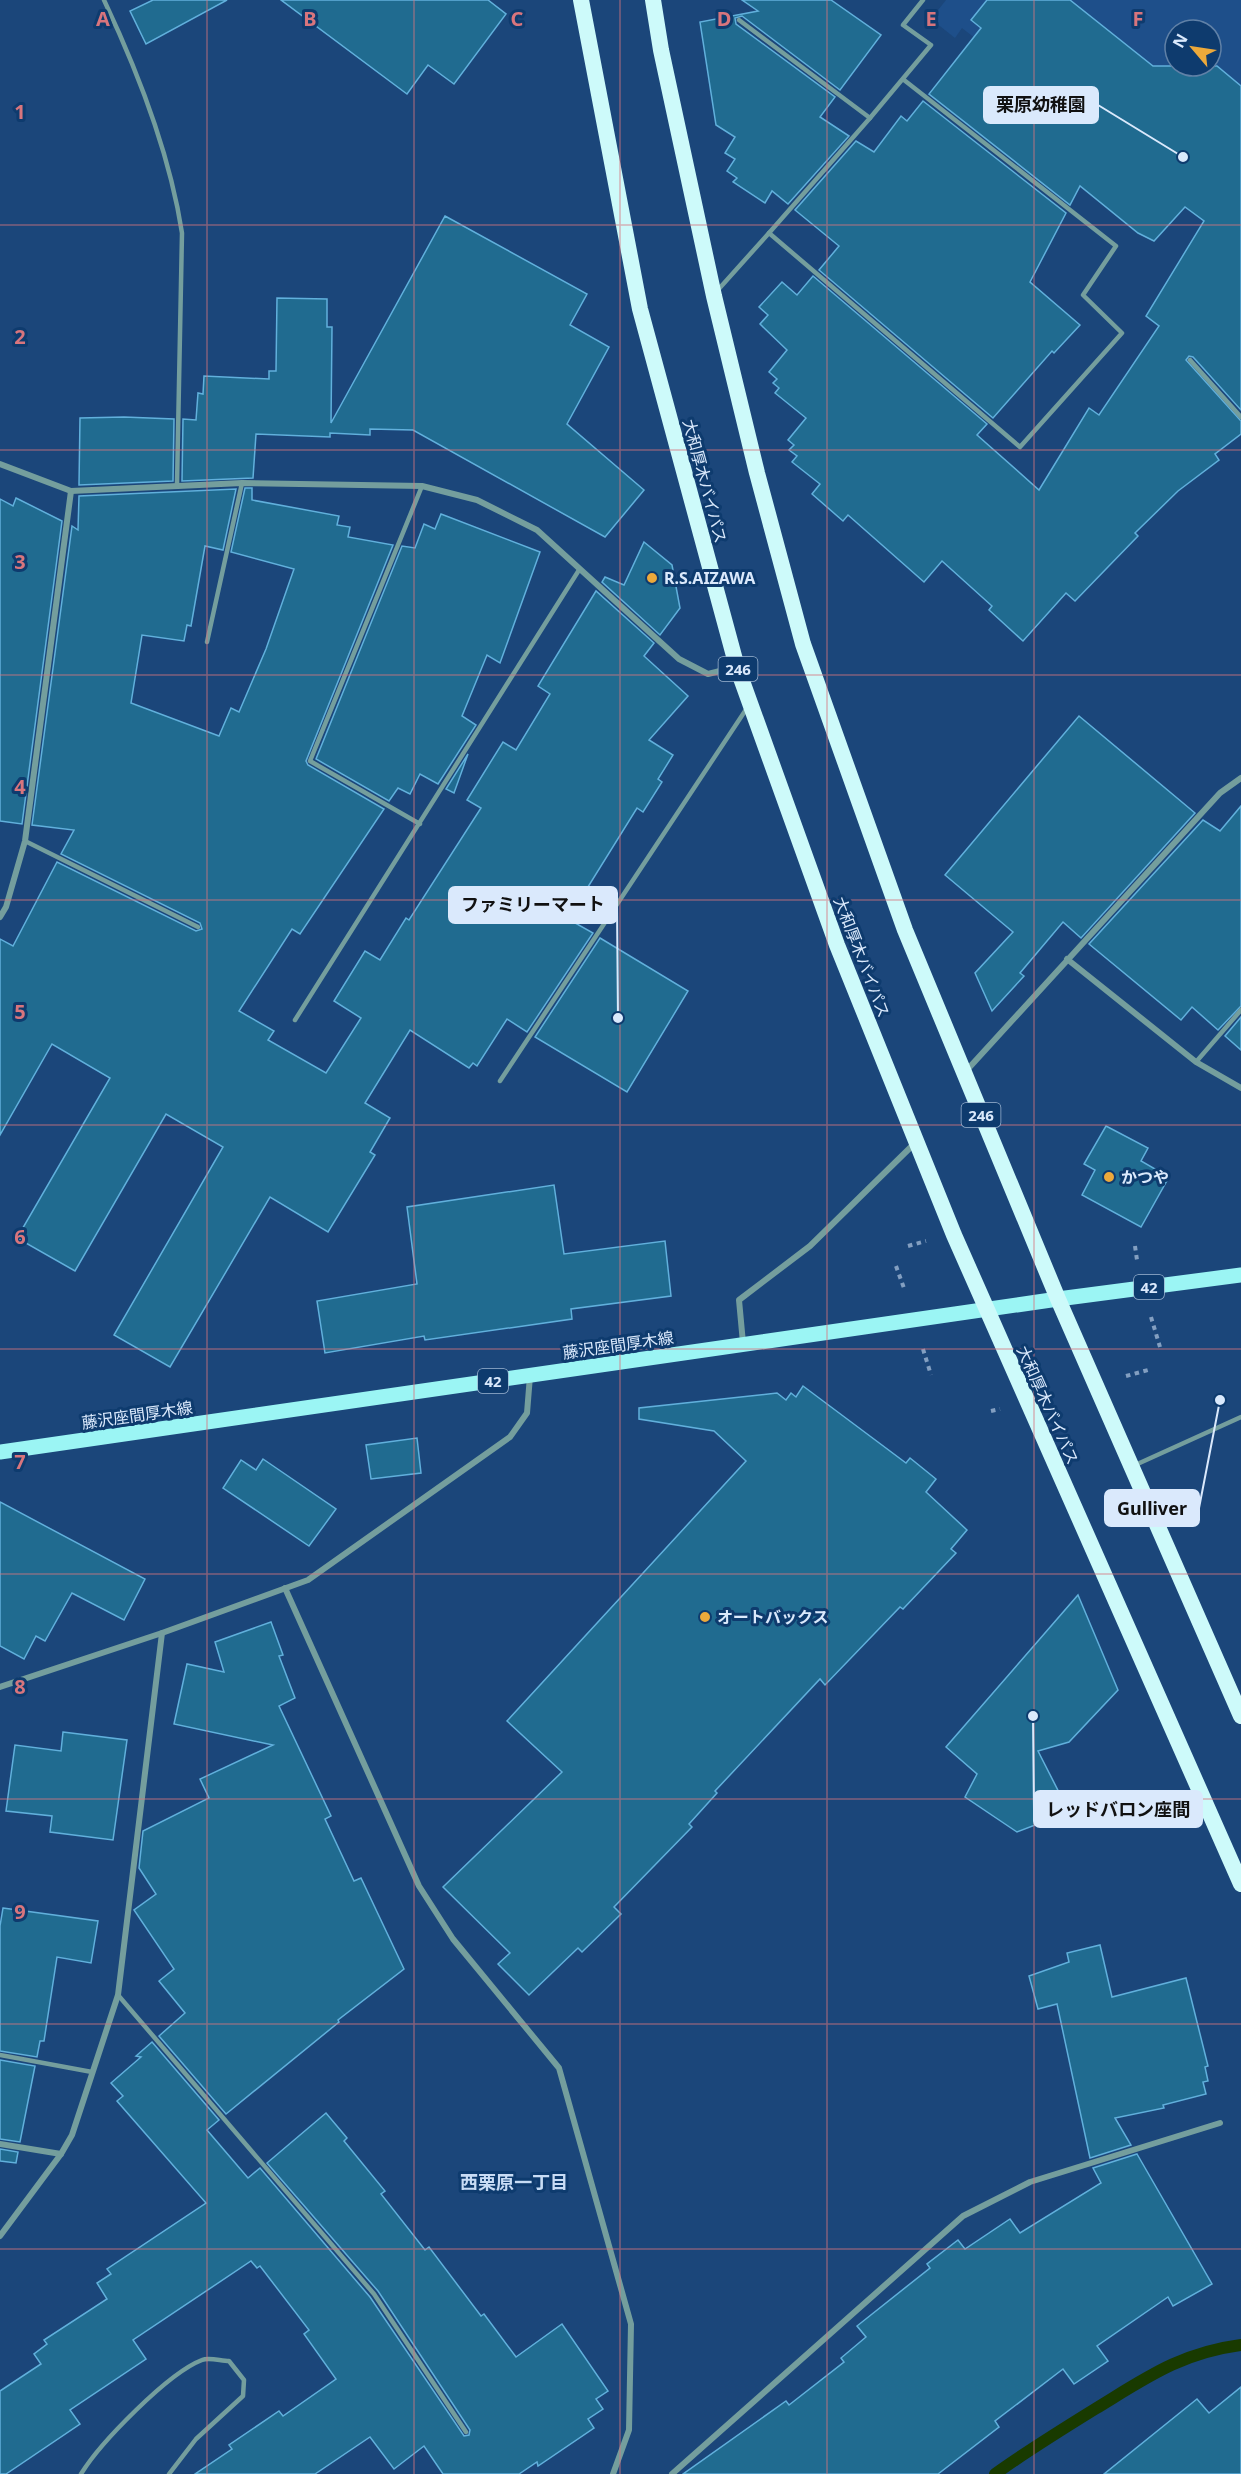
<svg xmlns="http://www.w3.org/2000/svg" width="1241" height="2474" font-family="'Noto Sans','Noto Sans JP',sans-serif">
<rect width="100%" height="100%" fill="#1b467a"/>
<!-- built -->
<path fill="#1e4f8a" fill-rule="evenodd" d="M946,0H1241V247L962,28L955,38L931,19ZM1175,30H1211V66H1175Z"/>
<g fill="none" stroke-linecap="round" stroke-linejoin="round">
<!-- stream -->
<path stroke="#193a00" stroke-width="12" d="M995,2474C1027,2451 1061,2430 1095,2409C1146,2378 1180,2353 1241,2345"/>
</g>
<!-- building -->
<g fill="#206b90" stroke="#61b0dc" stroke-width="1.5">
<polygon points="153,0 227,0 146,44 130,11"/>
<polygon points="281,0 488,0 506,14 454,84 428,65 407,94"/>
<polygon points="742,0 831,0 881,35 840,90 742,16 735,18 736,24 835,97 820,117 849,136 788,204 772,191 765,203 733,182 737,178 727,171 735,159 725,153 735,137 716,125 700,22 758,11"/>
<polygon points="987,0 1070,0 1153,66 1217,66 1241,86 1241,410 1193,357 1189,356 1186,360 1241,421 1241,434 1215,454 1219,460 1178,491 1135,533 1138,536 1075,601 1066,593 1023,641 989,610 992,606 942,561 924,582 848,515 843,521 812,494 820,484 792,462 797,456 789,450 794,445 788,440 806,418 775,393 779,388 773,383 777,379 769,372 787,350 760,324 768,315 759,307 782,282 797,295 813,276 987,424 977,435 1039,490 1089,408 1099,415 1159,326 1146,316 1204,221 1185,207 1154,241 1138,233 1080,186 1070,205 929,94 981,28 971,20"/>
<polygon points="923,101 1066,213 1030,282 1080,325 1054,353 1052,351 993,418 819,270 839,246 795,210 856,141 874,152 901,116 907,121"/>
<polygon points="445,216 587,294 570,325 609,347 567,424 644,490 605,537 413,430 370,429 370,435 330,433 330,437 256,434 253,478 182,481 183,419 196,420 198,393 203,394 204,376 269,379 269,371 276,371 277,298 327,299 327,327 332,327 331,423"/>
<polygon points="124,417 174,419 173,481 79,485 80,418"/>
<polygon points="245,488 252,488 252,500 339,516 337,525 350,527 348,537 393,545 306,761 308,765 384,809 300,934 292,929 239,1011 274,1031 268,1040 326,1073 361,1018 334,1001 365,951 380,960 406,918 409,920 481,808 467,800 503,742 516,750 550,694 538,686 596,591 654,643 644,656 688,696 649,740 673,755 658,779 662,782 643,812 637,808 568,919 593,933 527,1032 507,1019 477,1066 473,1063 469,1068 410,1030 365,1103 390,1118 370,1152 375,1155 328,1232 270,1197 170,1367 114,1335 223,1147 166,1114 75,1271 17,1238 110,1078 52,1044 0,1135 0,939 13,946 57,862 196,931 202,929 200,923 61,854 74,830 32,825 72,526 78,530 79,496 236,489 223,550 205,546 191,626 187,625 184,641 142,635 131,703 219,736 231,708 239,712 266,649 294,569 231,552"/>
<polygon points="16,498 62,521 22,824 0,821 0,499 13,506"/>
<polygon points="441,514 540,552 500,663 487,655 462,716 476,725 438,784 420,774 410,794 398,788 389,801 316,759 402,546 415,548 424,524 435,529"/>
<polygon points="644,542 672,565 680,608 660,635 602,582 605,577 624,585"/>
<polygon points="1079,716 1195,813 1081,938 1063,922 1020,973 1024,976 992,1011 975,973 1013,932 945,875"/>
<polygon points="468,754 454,793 446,789"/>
<polygon points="1241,806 1241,1006 1218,1030 1192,1007 1181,1020 1089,944 1203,820 1220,831"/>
<polygon points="600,938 688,991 627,1092 535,1037"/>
<polygon points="1241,1017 1241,1050 1225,1036"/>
<polygon points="1106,1126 1148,1148 1141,1161 1169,1177 1141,1227 1082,1195 1095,1170 1084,1164"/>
<polygon points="554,1185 564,1254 665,1241 671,1296 571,1309 572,1319 425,1340 424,1336 325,1353 317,1301 417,1284 407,1207"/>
<polygon points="803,1386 906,1463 910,1458 936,1479 926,1492 967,1530 951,1549 956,1553 903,1609 900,1607 825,1685 820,1679 715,1791 717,1793 689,1824 692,1827 614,1907 621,1914 582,1952 578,1948 529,1995 498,1964 510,1953 443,1887 562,1772 507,1721 746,1461 714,1431 639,1419 639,1408 777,1393 786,1400 791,1393 796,1397"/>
<polygon points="417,1438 421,1473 371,1479 366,1445"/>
<polygon points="263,1459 336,1509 309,1546 223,1488 241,1460 256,1470"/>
<polygon points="0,1502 145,1579 124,1620 72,1593 45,1641 36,1636 24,1659 0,1646"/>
<polygon points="1078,1595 1118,1690 1069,1742 1038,1751 1069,1812 1017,1832 965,1797 977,1774 946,1747"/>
<polygon points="271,1622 283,1655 279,1656 295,1698 279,1706 331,1816 325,1819 354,1881 361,1878 404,1969 338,2020 339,2022 226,2114 159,2036 185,2013 159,1981 174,1969 134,1910 156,1894 139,1868 143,1831 209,1798 200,1779 273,1745 174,1724 187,1664 224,1672 215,1642"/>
<polygon points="63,1732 127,1740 113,1840 50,1832 52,1816 6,1811 15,1745 61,1751"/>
<polygon points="3,1908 98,1921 91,1963 57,1957 44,2041 40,2041 37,2057 0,2051 0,1926"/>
<polygon points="1100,1945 1112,1997 1186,1978 1208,2066 1205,2067 1208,2081 1203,2082 1206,2094 1163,2105 1164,2108 1115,2118 1131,2145 1090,2158 1057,2004 1038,2009 1029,1976 1069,1962 1067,1953"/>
<polygon points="152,2042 219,2120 207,2130 248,2178 260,2168 370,2297 464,2436 469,2435 470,2430 378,2291 267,2163 326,2113 347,2138 344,2141 385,2191 381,2194 425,2250 429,2247 481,2316 484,2314 516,2357 562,2324 608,2391 596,2399 603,2409 588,2419 594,2428 538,2466 537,2462 519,2474 443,2474 424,2446 394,2469 370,2437 315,2474 195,2474 232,2449 229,2445 279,2411 283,2416 336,2379 304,2334 309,2330 260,2266 257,2268 251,2261 133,2340 146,2359 70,2410 80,2424 6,2474 0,2474 0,2391 41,2364 34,2354 47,2344 44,2340 107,2299 97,2283 111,2274 107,2269 206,2203 117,2101 123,2096 111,2083 141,2057 136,2056"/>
<polygon points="0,2060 35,2066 20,2142 0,2139"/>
<polygon points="0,2149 18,2152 16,2163 0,2161"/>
<polygon points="1137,2154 1212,2284 1173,2306 1168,2297 1097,2346 1108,2361 1074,2384 1063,2369 995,2421 999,2427 938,2474 683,2474 786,2401 789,2405 844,2362 841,2358 866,2337 857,2326 930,2268 927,2264 958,2240 965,2249 1010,2219 1020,2233 1101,2183 1093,2168"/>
<polygon points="1241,2387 1241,2474 1104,2474 1197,2399 1209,2413"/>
</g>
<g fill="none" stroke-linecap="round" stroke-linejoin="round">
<!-- path -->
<g stroke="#839fc1" stroke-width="4" stroke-dasharray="4.5 4.5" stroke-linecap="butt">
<polyline points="908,1246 926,1241"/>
<polyline points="1135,1246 1137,1260"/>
<polyline points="896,1266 905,1291"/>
<polyline points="1151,1317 1160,1347"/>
<polyline points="923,1349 931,1375"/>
<polyline points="1126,1376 1148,1370"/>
<polyline points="991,1411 1000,1409"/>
</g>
<!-- service -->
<g stroke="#749e9d" stroke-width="4.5">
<path d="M104,0C138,72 170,155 182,233L177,484"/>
<polyline points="739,20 870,118 769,233"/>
<polyline points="870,118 931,45 903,25 923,0"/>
<polyline points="717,291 769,233 1020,447 1122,333 1083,295 1116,246 904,80"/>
<polyline points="1190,360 1241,417"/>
<polyline points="207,642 242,483"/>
<polyline points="420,824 310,761 422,486"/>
<polyline points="25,841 198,927"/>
<polyline points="295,1020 579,570"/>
<polyline points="1196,1062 1241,1010"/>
<polyline points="500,1081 747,708"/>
<polyline points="1133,1466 1241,1417"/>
<polyline points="118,1995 374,2294 466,2432"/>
<polyline points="0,2055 92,2072"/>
<path d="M81,2474C100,2443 168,2373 202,2360C209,2357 221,2361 229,2361L244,2380L243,2396L196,2439L169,2474"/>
</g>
<!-- minor -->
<g stroke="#749e9d" stroke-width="6">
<polyline points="0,464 71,491 242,483 422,486 477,500 537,530 679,659 708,674 736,667"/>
<polyline points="0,917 6,907 25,841 71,491"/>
<polyline points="1067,959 1196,1062 1241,1088"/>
<polyline points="967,1070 1220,793 1241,778"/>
<polyline points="743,1343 739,1300 810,1246 916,1142"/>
<polyline points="285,1588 419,1886 453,1939 559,2068 631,2324 629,2430 613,2474"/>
<polyline points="0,1687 162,1633 308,1580 510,1437 527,1413 530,1376"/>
<polyline points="0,2144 61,2154"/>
<polyline points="0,2236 61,2154 72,2135 118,1995 162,1633"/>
<polyline points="672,2474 963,2216 1030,2182 1220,2123"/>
</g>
<!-- primary -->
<polyline stroke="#9bf5f4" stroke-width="15" points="0,1452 1058,1299 1241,1275"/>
<!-- trunk -->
<g stroke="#cdfafa" stroke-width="16">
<polyline points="581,0 640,309 737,667 837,945 954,1235 1241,1884"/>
<polyline points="653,0 661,50 714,296 757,473 803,644 905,930 1058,1299 1241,1716"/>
</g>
</g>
<!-- grid -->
<path fill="none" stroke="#d8757d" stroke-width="1.5" stroke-opacity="0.55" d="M207,0V2474M414,0V2474M620,0V2474M827,0V2474M1034,0V2474M0,225H1241M0,450H1241M0,675H1241M0,900H1241M0,1125H1241M0,1349H1241M0,1574H1241M0,1799H1241M0,2024H1241M0,2249H1241"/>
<!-- markers -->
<g fill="#eca93b" stroke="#0e3b6e" stroke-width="2">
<circle cx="652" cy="578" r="6"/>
<circle cx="1109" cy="1177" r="6"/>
<circle cx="705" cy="1617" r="6"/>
</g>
<g text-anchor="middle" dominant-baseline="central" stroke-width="6" stroke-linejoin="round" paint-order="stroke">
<!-- shield labels -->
<g fill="#0e3b6e" stroke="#9db5d1" stroke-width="1.5">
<rect x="718.5" y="657" width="39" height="24" rx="4.5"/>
<rect x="961.5" y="1103" width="39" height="24" rx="4.5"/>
<rect x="1134" y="1275" width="30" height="24" rx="4.5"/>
<rect x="478" y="1369" width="30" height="24" rx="4.5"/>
</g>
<g font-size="15" font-weight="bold" fill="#dae9fc">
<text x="738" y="669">246</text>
<text x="981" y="1115">246</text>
<text x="1149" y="1287">42</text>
<text x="493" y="1381">42</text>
</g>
<!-- street labels -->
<g font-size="16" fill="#dae9fc" stroke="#0e3b6e">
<text transform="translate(705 481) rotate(75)">大和厚木バイパス</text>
<text transform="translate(862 957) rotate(69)">大和厚木バイパス</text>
<text transform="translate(618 1345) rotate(-8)">藤沢座間厚木線</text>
<text transform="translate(1048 1405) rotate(66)">大和厚木バイパス</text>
<text transform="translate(137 1415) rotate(-8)">藤沢座間厚木線</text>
</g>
<!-- poi labels -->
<g font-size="16" font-weight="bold" fill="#dae9fc" stroke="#0e3b6e" text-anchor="start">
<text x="664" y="578">R.S.AIZAWA</text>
<text x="1121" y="1177">かつや</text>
<text x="717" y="1617">オートバックス</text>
</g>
<!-- neighbourhood labels -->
<g font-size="18" font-weight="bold" fill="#c8dcf5" stroke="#0e3b6e">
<text x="514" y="2182">西栗原一丁目</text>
</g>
</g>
<g font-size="20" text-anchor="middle" font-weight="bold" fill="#d8757d" stroke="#0e3b6e" stroke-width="6" stroke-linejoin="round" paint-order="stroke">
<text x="103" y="26">A</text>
<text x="310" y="26">B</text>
<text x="517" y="26">C</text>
<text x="724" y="26">D</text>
<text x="931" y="26">E</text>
<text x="1138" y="26">F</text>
<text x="20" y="119">1</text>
<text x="20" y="344">2</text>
<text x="20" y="569">3</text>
<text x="20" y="794">4</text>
<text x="20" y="1019">5</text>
<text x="20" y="1244">6</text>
<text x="20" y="1469">7</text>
<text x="20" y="1694">8</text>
<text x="20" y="1919">9</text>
</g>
<!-- callouts -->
<path fill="none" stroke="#dae9fc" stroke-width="2" d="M1183 157L1098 105M618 1018L617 905M1220 1400L1199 1508M1033 1716L1034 1809"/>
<g fill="#dae9fc" stroke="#0e3b6e" stroke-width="2">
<circle cx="1183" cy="157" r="6"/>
<circle cx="618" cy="1018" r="6"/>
<circle cx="1220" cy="1400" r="6"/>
<circle cx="1033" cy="1716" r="6"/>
</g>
<g fill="#dae9fc" stroke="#dae9fc" stroke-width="2">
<rect x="984" y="87" width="114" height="36" rx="6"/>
<rect x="449" y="887" width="168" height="36" rx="6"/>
<rect x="1105" y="1490" width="94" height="36" rx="6"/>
<rect x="1034" y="1791" width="168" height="36" rx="6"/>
</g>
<g font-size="18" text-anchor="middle" font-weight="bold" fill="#111">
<text x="1041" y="111">栗原幼稚園</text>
<text x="533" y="911">ファミリーマート</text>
<text x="1152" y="1515">Gulliver</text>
<text x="1118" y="1816">レッドバロン座間</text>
</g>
<!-- north arrow -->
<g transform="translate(1193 48) rotate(299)"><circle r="28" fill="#0e3b6e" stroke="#6081a7" stroke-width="1.5"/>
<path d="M0-4.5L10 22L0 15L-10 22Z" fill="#eca93b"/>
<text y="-9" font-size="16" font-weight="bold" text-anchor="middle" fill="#dae9fc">N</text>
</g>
</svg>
